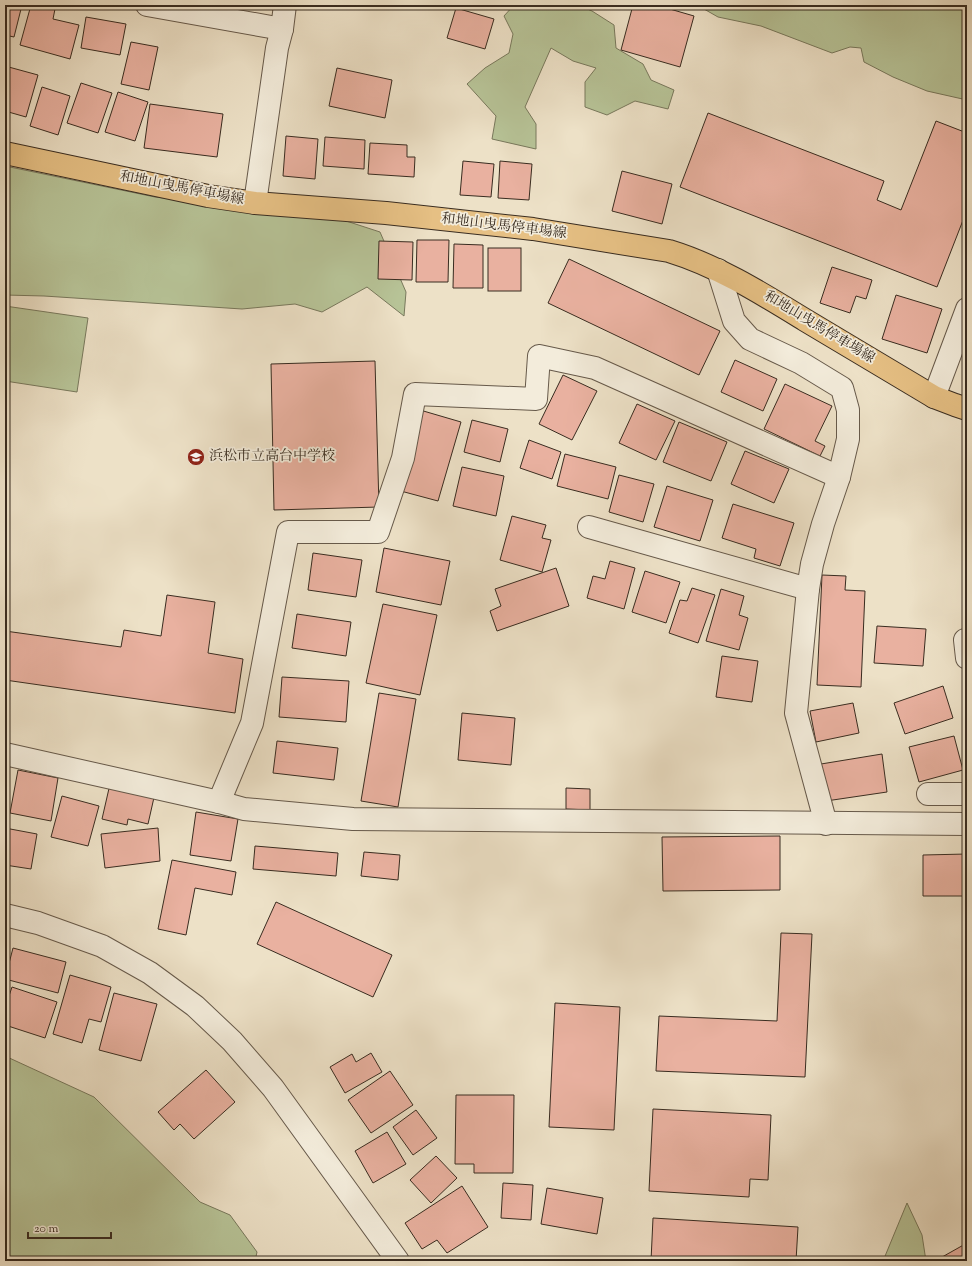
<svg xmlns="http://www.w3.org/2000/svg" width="972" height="1266" font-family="'Sorts Mill Goudy','Noto Serif JP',serif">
<rect width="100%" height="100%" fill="#ede1c7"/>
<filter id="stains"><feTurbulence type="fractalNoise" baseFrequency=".005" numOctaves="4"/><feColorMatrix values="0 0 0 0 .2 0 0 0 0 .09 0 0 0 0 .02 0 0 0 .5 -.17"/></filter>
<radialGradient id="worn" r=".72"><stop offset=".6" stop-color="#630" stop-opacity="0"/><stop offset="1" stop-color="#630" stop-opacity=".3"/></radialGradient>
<!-- green -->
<g fill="#b7c397" stroke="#78785c">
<polygon points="514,5 578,5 592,11 614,25 616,48 643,64 651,80 674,90 668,109 635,101 607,115 585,107 585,82 596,68 573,61 551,48 525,107 536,124 536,149 492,139 496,116 467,84 485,68 509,53 513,34 504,16"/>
<polygon points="697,5 967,5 967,100 927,91 893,77 864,62 861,48 850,47 832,53 761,26 718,17"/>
<polygon points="5,166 155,197 337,218 380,232 406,292 404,316 367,287 322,312 295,304 242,309 44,296 5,295"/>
<polygon points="5,306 88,318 77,392 5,381"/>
<polygon points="5,1056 94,1097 200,1202 230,1215 257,1252 255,1261 5,1261"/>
<polygon points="907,1203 922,1235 926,1261 883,1261"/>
</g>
<!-- building -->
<g fill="#e9b1a0" stroke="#392c20">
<polygon points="5,5 22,5 14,37 5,35"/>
<polygon points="31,5 39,5 55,9 53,19 79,25 70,59 20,45"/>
<polygon points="633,5 656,5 694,16 680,67 621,50"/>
<polygon points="456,8 494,19 485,49 447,38"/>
<polygon points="86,17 126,24 120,55 81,48"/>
<polygon points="131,42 158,47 149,90 121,84"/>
<polygon points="5,66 38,75 26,117 5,111"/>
<polygon points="337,68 392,80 385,118 329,106"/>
<polygon points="81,83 112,93 98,133 67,123"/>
<polygon points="42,87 70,96 58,135 30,126"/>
<polygon points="118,92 148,102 135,141 105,132"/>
<polygon points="150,104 223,114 217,157 144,148"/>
<polygon points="708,113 884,181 877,200 901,210 936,121 967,133 967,210 937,287 680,187"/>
<polygon points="286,136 318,139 315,179 283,176"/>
<polygon points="325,137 365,140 364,169 323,166"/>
<polygon points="370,143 407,145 407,157 415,157 414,177 368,174"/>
<polygon points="463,161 494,164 491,197 460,195"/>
<polygon points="500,161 532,164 529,200 498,198"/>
<polygon points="622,171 672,184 662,224 612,211"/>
<polygon points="417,240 449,240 448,282 416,282"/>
<polygon points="379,241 413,242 412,280 378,279"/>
<polygon points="454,244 483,245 483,288 453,288"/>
<rect x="488" y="248" width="33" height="43"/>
<polygon points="569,259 720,331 699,375 548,303"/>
<polygon points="832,267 872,280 866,299 856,296 850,313 820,303"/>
<polygon points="896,295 942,309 927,353 882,339"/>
<polygon points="735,360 777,379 763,411 721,392"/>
<polygon points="375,361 379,507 274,510 271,364"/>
<polygon points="967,374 967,398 962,397"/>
<polygon points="563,375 597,391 572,440 539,424"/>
<polygon points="785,384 832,406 815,441 825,446 820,456 764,429"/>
<polygon points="637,404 675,421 656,460 619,443"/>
<polygon points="420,410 461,422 438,501 397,490"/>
<polygon points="472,420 508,429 500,462 464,452"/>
<polygon points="679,422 727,442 711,481 663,462"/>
<polygon points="529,440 561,452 552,479 520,468"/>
<polygon points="745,451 789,469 774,503 731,484"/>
<polygon points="565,454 616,467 608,499 557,486"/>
<polygon points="462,467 504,476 496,516 453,506"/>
<polygon points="619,475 654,484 643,522 609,512"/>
<polygon points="667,486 713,500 700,541 654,527"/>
<polygon points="733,504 794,523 780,566 754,558 756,549 722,538"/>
<polygon points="512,516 546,525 542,538 551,540 542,572 500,560"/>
<polygon points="384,548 450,561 441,605 376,592"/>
<polygon points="313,553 362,560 356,597 308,590"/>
<polygon points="610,561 635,568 624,609 587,598 593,576 605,579"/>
<polygon points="556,568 569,606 497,631 490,611 501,606 495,589"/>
<polygon points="645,571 680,582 666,623 632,612"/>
<polygon points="822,575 846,576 845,590 865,591 861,687 817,685"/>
<polygon points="692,588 715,595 698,643 669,633 680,600 687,601"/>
<polygon points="721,589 744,596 739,615 748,618 739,650 706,641"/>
<polygon points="167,595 215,602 208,653 243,659 235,713 5,680 5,631 121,647 124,630 161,636"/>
<polygon points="383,604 437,615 420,695 366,683"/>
<polygon points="297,614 351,622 346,656 292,648"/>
<polygon points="877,626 926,629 923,666 874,663"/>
<polygon points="722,656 758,661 752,702 716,697"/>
<polygon points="282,677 349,681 346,722 279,717"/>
<polygon points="943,686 953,718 905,734 894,703"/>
<polygon points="379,693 416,699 398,807 361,801"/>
<polygon points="853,703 859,733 816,742 810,711"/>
<polygon points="462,713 515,718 511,765 458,760"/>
<polygon points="954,736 963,770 919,782 909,747"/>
<polygon points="277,741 338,748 334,780 273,773"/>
<polygon points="882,754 887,792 826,801 821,764"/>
<polygon points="18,770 58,778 51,821 10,813"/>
<polygon points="110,784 155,793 148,824 128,819 127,825 102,819"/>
<polygon points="566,788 590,789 590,810 566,809"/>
<polygon points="62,796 99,806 88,846 51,837"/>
<polygon points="196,812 238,819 231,861 190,855"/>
<polygon points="5,828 37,834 31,869 5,865"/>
<polygon points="158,828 160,861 105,868 101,834"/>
<polygon points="780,836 780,890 663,891 662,837"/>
<polygon points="255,846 338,853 336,876 253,869"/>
<polygon points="364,852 400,855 398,880 361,876"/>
<polygon points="967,854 967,896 923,896 923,855"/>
<polygon points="172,860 236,872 232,895 195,888 186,935 158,929"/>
<polygon points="276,902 392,955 373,997 257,944"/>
<polygon points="781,933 812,934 805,1077 656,1071 659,1016 777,1021"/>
<polygon points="13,948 66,962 58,993 5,979"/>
<polygon points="70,975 111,987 101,1022 89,1019 82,1043 53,1034"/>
<polygon points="12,987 57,1002 45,1038 5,1025 5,1008"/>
<polygon points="114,993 157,1004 141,1061 99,1050"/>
<polygon points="555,1003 620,1007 614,1130 549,1127"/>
<polygon points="371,1053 382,1072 345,1093 330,1067 352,1054 356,1062"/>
<polygon points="206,1070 235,1102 194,1139 180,1124 174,1130 158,1112"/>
<polygon points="390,1071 413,1105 371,1133 348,1100"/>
<polygon points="456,1095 514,1095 513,1173 474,1173 474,1164 455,1164"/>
<polygon points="653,1109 771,1115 768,1180 750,1179 749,1197 649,1191"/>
<polygon points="416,1110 437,1138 413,1155 393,1127"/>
<polygon points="387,1132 406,1164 373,1183 355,1151"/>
<polygon points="436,1156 457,1178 431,1203 410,1180"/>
<polygon points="503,1183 533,1185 531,1220 501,1218"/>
<polygon points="462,1186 488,1227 447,1253 437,1240 422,1249 405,1223"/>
<polygon points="547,1188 603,1198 597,1234 541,1224"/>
<polygon points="653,1218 798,1227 796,1261 651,1261"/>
<polygon points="967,1243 967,1261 935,1261"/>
</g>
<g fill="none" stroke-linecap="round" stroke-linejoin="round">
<defs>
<g id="minor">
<polyline points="147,5 282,29 285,5"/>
<polyline points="255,203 277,48 282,29"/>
<polyline points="718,270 734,321 750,339 801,363 842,388 848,410 848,439 839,477 823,524 812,564 808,589 796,713 826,824"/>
<polyline points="934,397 967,309"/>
<polyline points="589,527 808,589"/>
<polyline points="967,640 965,640 967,658"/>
<polyline points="5,754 219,802 244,809 353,819 967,824"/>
<polyline points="928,794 967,794"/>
<polyline points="219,802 252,723 288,532 378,532 403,458 415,394 536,399 539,356 595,368 839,477"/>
<polyline points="5,915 38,923 102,946 150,973 195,1006 232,1041 273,1088 398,1261"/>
</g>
<path id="major" d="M5,153L208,196L255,203L386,213L533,229L669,251C718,266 761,293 805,320C848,346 891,371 934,397L955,405L967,409"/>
</defs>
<!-- minor casing -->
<use href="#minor" stroke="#66594a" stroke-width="24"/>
<!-- major casing -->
<use href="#major" stroke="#392c20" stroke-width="24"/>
<!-- minor -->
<use href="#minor" stroke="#f3ecdb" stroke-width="22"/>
<!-- major -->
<use href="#major" stroke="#e6c084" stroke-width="22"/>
</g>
<!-- icons -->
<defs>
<symbol id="school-disc" viewBox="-11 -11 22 22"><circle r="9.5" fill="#8f2418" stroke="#f3ecdb"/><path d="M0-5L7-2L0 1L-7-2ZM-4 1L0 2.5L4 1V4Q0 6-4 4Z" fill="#fff"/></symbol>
</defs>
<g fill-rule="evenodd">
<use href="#school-disc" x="186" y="447" width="20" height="20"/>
</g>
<g text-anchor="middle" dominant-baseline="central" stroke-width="3.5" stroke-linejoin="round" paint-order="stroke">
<!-- street labels -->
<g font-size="14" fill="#392c20" stroke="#f3ecdb">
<text transform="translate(182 189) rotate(11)">和地山曳馬停車場線</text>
<text transform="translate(504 227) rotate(7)">和地山曳馬停車場線</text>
<text transform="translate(819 328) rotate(31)">和地山曳馬停車場線</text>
</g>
<!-- poi labels -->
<g font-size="14" fill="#392c20" stroke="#f3ecdb" text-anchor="start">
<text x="209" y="457">浜松市立高台中学校</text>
</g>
</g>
<!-- margin -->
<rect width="972" height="1266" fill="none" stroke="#ede1c7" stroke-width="20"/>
<rect x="6" y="6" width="960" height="1254" fill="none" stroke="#392c20" stroke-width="2"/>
<rect x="10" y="10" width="952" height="1246" fill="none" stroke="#392c20"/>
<!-- scale -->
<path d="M28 1232v6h83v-6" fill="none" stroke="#392c20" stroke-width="2"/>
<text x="34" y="1232" font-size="12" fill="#392c20" stroke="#f3ecdb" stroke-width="3" paint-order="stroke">20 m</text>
<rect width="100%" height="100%" filter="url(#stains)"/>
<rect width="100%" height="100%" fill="url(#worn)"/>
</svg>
